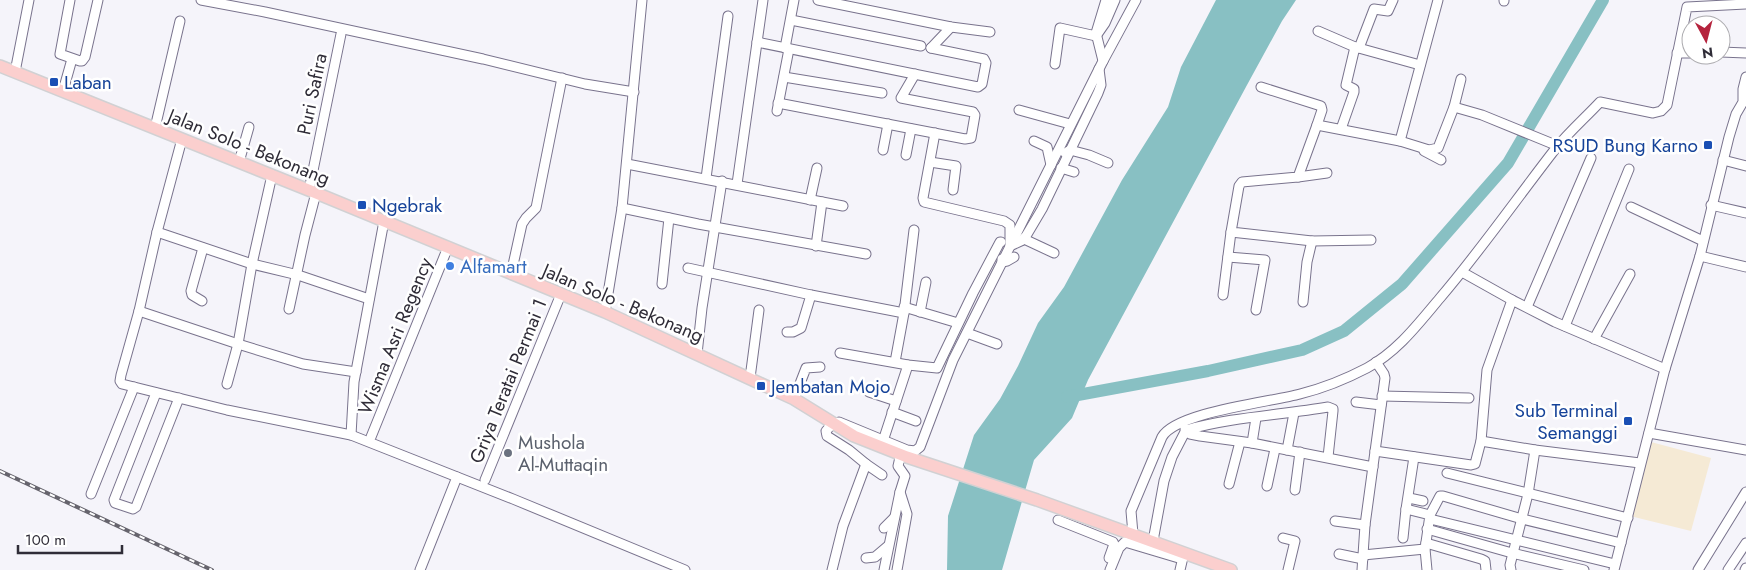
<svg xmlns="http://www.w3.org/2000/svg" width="1746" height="570" font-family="Jost,sans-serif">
<rect width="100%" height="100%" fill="#f5f4fa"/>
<!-- commercial -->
<polygon fill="#f5ead5" points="1651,442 1711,458 1691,531 1630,516"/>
<!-- water -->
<polygon fill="#88c0c3" points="1216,0 1296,0 1282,21 1247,85 1088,380 1072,418 1034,460 1002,570 947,570 948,516 974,435 1000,399 1018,366 1038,323 1064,287 1122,180 1168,107 1181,67"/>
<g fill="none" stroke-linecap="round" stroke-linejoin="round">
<!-- river -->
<polyline stroke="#88c0c3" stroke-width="12" points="1067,397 1208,371 1302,350 1344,331 1402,284 1508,163 1603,0"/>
<defs>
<g id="minor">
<polyline points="70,0 60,54 80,61 82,61 85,57 98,0"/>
<polyline points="201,0 265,12 483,59 585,84 634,92"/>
<polyline points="818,0 951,27 990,32"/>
<polyline points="1504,0 1504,1"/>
<polyline points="791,20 921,46"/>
<polyline points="1318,31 1355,47 1420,65"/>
<polyline points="757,42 978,87 982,84 986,63 984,59 931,48"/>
<polyline points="785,48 794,0"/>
<polyline points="931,48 951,27"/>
<polyline points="1359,48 1374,9 1388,11 1393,0"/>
<polyline points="1721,52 1746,53"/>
<polyline points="1677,53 1691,53"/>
<polyline points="1103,61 1136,0"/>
<polyline points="1055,64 1060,28 1096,36 1105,23 1115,0"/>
<polyline points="15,72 29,0"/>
<polyline points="784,77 882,93"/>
<polyline points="1261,87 1321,106 1322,110 1317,125"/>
<polyline points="63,91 72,59"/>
<polyline points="778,103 965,139 971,138 975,115 973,112 901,98 915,74"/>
<polyline points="1454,107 1461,79"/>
<polyline points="1019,110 1070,124"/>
<polyline points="777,111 789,49"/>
<polyline points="155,128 180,21"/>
<polyline points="1341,129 1354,92 1354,89 1346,85 1355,47"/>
<polyline points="935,133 923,198 924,202 1004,221 1010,225 1010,246 1021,241 1026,236 1042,209 1098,93 1101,85 1099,69"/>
<polyline points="182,139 157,232 139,311 121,375 120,381 122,384 227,410 351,435 513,499 685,570"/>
<polyline points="1034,141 1047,147 1051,165"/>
<polyline points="1400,141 1429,150 1438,148 1454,107 1482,115 1558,146"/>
<polyline points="883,150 888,124"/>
<polyline points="1424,151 1441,160"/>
<polyline points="1065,153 1070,150 1089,155 1108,163"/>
<polyline points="906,155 911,129"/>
<polyline points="1723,160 1746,166"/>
<polyline points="239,162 249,127"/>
<polyline points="930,162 956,166 953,190"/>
<polyline points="627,164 843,206"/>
<polyline points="1061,168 1074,172"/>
<polyline points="1298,177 1327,173"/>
<polyline points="706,178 728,16"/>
<polyline points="737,184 763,0"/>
<polyline points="309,190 341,34"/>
<polyline points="810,200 817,168"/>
<polyline points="1711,205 1746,213"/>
<polyline points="1631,207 1703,241"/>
<polyline points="622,208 698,224 866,254"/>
<polyline points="157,232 252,264 298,275 369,299"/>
<polyline points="1024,239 1054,253"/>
<polyline points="1371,240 1312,241 1231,232 1239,186 1242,182 1298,177 1317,125 1400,141 1438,0"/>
<polyline points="816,246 822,202"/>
<polyline points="1700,256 1746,267"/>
<polyline points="1228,257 1265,260 1256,310"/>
<polyline points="1002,259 1002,262 1007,261 1014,257"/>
<polyline points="688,268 811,295 904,313"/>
<polyline points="1462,272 1512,300"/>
<polyline points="511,274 522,224 526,218 536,208 562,78"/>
<polyline points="662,284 669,218"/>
<polyline points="1223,295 1231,232"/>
<polyline points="202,301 192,295 191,291 203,248"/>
<polyline points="1303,302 1307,262 1312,241"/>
<polyline points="904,307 958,323"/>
<polyline points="1527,307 1591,158"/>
<polyline points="289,309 305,235 316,193"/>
<polyline points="139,311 238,344 303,364 356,372"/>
<polyline points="605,312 622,208 642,0"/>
<polyline points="920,312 926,282"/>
<polyline points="1565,326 1629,169"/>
<polyline points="787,332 793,332 801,328 811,295"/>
<polyline points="967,333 997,344"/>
<polyline points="1594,339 1630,274"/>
<polyline points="840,353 908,365 937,368 973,293 1000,242 1001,242"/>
<polyline points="697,354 702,308 722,181"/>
<polyline points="895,362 904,313 914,230"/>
<polyline points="750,378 759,310"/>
<polyline points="227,384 238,344 252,264 272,175"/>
<polyline points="869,392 896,401"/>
<polyline points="156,393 114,500 115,503 133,509 136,507 179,398"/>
<polyline points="1382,396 1469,398"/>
<polyline points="794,399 806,368 820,367"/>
<polyline points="1356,402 1381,405"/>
<polyline points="892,412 916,421"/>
<polyline points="839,422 907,450 915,451 920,447 953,360 1103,61 1096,33 1106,0"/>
<polyline points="833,423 826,431 827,436 849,450 866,464"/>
<polyline points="1185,429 1190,434 1200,436 1252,443 1373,467"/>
<polyline points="1649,433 1746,450"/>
<polyline points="351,435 354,382 384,221"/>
<polyline points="371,437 448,247"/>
<polyline points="883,441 908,365"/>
<polyline points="1481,441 1535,450 1640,463"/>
<polyline points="1252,443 1256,418"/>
<polyline points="1287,450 1294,413"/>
<polyline points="1375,451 1471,465 1475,464 1481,441 1487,370 1512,300 1555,322 1665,369"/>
<polyline points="1414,457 1406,509 1430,515 1425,549 1427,570"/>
<polyline points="1447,473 1628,518"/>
<polyline points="485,480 561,294"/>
<polyline points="1229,484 1240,442"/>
<polyline points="1267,486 1275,449"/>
<polyline points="1295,490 1300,452"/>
<polyline points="91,494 134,387"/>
<polyline points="1409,498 1423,501"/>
<polyline points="1430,515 1440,496 1443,496 1522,519 1621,543"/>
<polyline points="1430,519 1615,564"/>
<polyline points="1058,520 1113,542 1114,544 1109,558"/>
<polyline points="1335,521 1365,525"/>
<polyline points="884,528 894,518"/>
<polyline points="1427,529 1512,553 1584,570"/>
<path d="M1133,534L1131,511L1162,437C1176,412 1271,402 1300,394C1324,388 1346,379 1367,368C1398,351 1418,324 1440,298C1481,250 1517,198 1556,148C1569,132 1586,117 1600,102L1653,113L1661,111L1667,105L1687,7L1746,4"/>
<polyline points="1283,538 1295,541 1288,570"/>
<polyline points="1403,538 1406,509"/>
<path d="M1153,541L1164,481L1172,457L1186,430C1232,417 1281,415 1328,407L1333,409V411L1328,457"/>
<polyline points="1426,543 1481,559 1485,561 1486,570"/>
<polyline points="1339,554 1363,559"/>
<polyline points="1363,555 1425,549"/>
<polyline points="866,558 875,557 888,546"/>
<polyline points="420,570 457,477"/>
<polyline points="832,570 843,526 866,464 882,475"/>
<polyline points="884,570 900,492 905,476 898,466 901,453"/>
<polyline points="897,570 907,514 900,492"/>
<polyline points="1110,570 1119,548 1125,542 1182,559"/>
<polyline points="1180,570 1184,553"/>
<polyline points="1362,570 1365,525 1385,378 1384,374 1376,362"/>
<polyline points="1511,570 1510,565 1528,494 1535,450"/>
<polyline points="1614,570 1665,369 1700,256 1729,137 1736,114 1743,102 1743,89 1746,77"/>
<polyline points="1698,570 1746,492"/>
<polyline points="1728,570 1746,543"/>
<polyline points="1745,570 1746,568"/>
</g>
<polyline id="major" points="0,66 316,193 605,312 794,399 854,436 907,457 1037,500 1231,570"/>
</defs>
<!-- minor casing -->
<use href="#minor" stroke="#79738d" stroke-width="11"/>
<!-- major casing -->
<use href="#major" stroke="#d1d1d3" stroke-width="14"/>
<!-- minor -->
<use href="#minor" stroke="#fff" stroke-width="9"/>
<!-- major -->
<use href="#major" stroke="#fbcfce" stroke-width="11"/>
<defs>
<polyline id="rail" points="0,471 212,570"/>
</defs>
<!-- rail casing -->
<use href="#rail" stroke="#66646d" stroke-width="4"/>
<!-- rail -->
<use href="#rail" stroke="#fff" stroke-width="2" stroke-dasharray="5.5" stroke-linecap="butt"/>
</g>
<!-- markers -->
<g fill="#1a4fb4" stroke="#fff" stroke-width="2">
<rect x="49" y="77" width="10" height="10" rx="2.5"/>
<rect x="1703" y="140" width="10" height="10" rx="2.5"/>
<rect x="357" y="200" width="10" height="10" rx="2.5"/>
<rect x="756" y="381" width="10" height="10" rx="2.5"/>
<rect x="1623" y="416" width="10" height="10" rx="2.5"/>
</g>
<circle fill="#3f7fe0" stroke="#fff" stroke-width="2" cx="450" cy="266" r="5"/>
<circle fill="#6b7280" stroke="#fff" stroke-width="2" cx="508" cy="453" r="5"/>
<g text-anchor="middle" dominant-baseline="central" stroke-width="5" stroke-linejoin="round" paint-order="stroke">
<!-- transit labels -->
<g font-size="19" fill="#164399" stroke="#fff" text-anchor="start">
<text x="64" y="82">Laban</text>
<text x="1698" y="145" text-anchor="end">RSUD Bung Karno</text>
<text x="372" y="205">Ngebrak</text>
<text x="771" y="386">Jembatan Mojo</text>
<text x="1618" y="410" text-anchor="end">Sub Terminal<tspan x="1618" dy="22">Semanggi</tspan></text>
</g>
<!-- street labels -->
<g font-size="19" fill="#2f2c37" stroke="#fff">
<text transform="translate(312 94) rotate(-78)">Puri Safira</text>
<text transform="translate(249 147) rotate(22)">Jalan Solo - Bekonang</text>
<text transform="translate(623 303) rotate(23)">Jalan Solo - Bekonang</text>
<text transform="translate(395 336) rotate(-68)">Wisma Asri Regency</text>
<text transform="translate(508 381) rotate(-68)">Griya Teratai Permai 1</text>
</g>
<!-- shop labels -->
<g font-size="19" fill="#366cbe" stroke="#fff" text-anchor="start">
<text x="460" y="266">Alfamart</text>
</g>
<!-- worship labels -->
<g font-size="19" fill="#5b616d" stroke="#fff" text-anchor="start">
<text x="518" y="442">Mushola<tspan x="518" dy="22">Al-Muttaqin</tspan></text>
</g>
</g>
<!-- north arrow -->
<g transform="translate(1706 40) rotate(173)"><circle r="24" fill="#ffffff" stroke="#acabaf"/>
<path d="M0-4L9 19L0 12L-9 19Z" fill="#b5233d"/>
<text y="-8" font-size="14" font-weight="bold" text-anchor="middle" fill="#2f2c37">N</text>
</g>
<!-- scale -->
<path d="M18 545v8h104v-8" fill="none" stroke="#2f2c37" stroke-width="2.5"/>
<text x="25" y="545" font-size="15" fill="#2f2c37" stroke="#ffffff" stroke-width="4" paint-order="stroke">100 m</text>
</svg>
